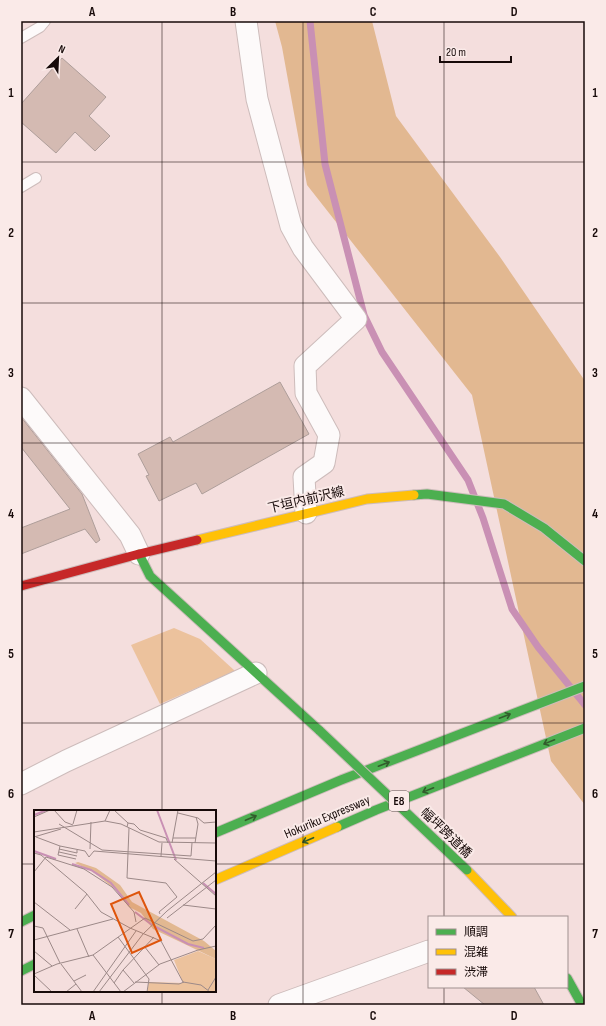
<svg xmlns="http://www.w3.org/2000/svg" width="606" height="1026" font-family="'Sofia Sans Condensed','Noto Sans JP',sans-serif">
<rect width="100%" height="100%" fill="#f4dedd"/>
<!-- green -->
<polygon fill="#ecc29d" points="174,628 200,639 235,671 160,704 131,645"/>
<!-- forest -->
<polygon fill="#e2b891" points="275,21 372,21 396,116 500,257 585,381 585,805 551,761 472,395 307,185 282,47"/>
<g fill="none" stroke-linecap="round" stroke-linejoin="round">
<!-- stream -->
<polyline stroke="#c990b4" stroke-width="7" points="310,21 325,164 364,315 382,352 468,480 483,518 512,609 538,647 585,705"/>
</g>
<!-- building -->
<g fill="#d4bab2" stroke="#ae9e9a">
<polygon points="62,58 106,97 89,116 110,136 95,151 75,132 56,153 21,122 21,104"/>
<polygon points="280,382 309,434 202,494 196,483 159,501 146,476 149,475 138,454 170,437 173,442"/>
<polygon points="21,417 82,494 100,540 96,543 85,529 21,554 21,528 70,509 21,447"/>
<polygon points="463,987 534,987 544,1005 485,1005"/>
</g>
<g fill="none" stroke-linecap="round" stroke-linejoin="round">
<defs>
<g id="lane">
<polyline points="21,38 40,27 45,21"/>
<polyline points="21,187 36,178"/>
</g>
<g id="street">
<polyline points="246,21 257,99 291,226 303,248 356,319 305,366 306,393 329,435 324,463 304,477 306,513"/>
<polyline points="21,398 130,535 139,554"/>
<polyline points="21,784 66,761 256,673"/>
<polyline points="279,1005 429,951"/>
</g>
<g id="fast">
<polyline points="414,495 427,494 504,504 544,528 585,561"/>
<polyline points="139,554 150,576 320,731"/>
<polyline points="337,827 376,810 585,728"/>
<polyline points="215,833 341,780 585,686"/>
<polyline points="21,922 35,915"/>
<polyline points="21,971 35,964"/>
<polyline points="567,978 582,1005"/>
</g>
<g id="slow">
<polyline points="197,540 367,499 414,495"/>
<polyline points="467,870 512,917"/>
<polyline points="215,880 337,827"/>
</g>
<polyline id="jam" points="21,586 139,554 197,540"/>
</defs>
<!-- lane casing -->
<use href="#lane" stroke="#cdbcbb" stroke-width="12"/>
<!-- street casing -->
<use href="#street" stroke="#cdbcbb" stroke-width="23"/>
<!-- fast casing -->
<use href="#fast" stroke="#cdbcbb" stroke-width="11"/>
<!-- slow casing -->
<use href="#slow" stroke="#cdbcbb" stroke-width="11"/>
<!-- jam casing -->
<use href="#jam" stroke="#cdbcbb" stroke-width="11"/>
<!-- lane -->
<use href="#lane" stroke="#fdfafa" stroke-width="10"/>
<!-- street -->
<use href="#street" stroke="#fdfafa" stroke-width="21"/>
<!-- fast -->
<use href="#fast" stroke="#4caf50" stroke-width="9"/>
<!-- slow -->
<use href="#slow" stroke="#ffc107" stroke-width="9"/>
<!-- jam -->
<use href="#jam" stroke="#c62828" stroke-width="9"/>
<defs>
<polyline id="fast-bridge" points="320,731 467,870"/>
</defs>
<!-- fast-bridge casing -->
<use href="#fast-bridge" stroke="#cdbcbb" stroke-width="11" stroke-linecap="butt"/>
<!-- fast-bridge -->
<use href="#fast-bridge" stroke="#4caf50" stroke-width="9"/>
</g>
<!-- one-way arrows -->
<defs><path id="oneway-shaft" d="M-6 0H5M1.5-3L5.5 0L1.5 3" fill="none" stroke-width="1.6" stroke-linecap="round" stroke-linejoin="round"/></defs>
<g stroke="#325c2c">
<use href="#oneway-shaft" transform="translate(505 716) rotate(-21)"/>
<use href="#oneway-shaft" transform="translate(549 742) rotate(158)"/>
<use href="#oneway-shaft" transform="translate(384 764) rotate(-21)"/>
<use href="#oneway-shaft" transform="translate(428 790) rotate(158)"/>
<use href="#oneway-shaft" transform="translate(251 818) rotate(-23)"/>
<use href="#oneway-shaft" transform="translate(308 840) rotate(157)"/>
</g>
<!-- grid -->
<path fill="none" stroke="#170a09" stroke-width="1" stroke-opacity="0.55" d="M162,21V811M303,21V1005M444,21V917M21,162H585M21,303H585M21,443H585M21,583H585M21,723H585M21,864H35M215,864H585M444,987V1005M162,991V1005"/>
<g text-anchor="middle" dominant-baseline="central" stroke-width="4" stroke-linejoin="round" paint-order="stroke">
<!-- shield labels -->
<rect fill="#faeae8" stroke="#5b4d4c" stroke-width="1" x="389" y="791" width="20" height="20" rx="3"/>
<g font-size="12" font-weight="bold" fill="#170a09">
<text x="399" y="801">E8</text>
</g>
<!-- street labels -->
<g font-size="13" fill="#170a09" stroke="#faeae8">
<text transform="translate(306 500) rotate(-13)">下垣内前沢線</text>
<text transform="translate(327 817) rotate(-23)">Hokuriku Expressway</text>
<text transform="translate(446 833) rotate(44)">幅坪跨道橋</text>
</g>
</g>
<!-- overview -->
<g transform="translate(34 810)">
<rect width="182" height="182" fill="#f4dedd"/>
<path d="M164,141L182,149V182H113L115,172L149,173L140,150Z" fill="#ecc29d"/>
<path d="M44,52L62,58L86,75L98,92L170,131L182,141V149L119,119L107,103L95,97L82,80L58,61L41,53Z" fill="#e2b891"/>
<path fill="none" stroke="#c990b4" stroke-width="2" d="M123,0L142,50M0,5L13,0M0,41L22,49M38,54L57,60L77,73L95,95M169,73L182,84M101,102L118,115M120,116L154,134L170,138"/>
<path fill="none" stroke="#9c8988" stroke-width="1" d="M20,0L31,12L39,15M80,0L94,13M144,3L164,8L170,13L182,12M0,7L16,0M71,11L76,0M25,14L68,40L157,46L158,33M39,14L43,0M93,17L94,13L100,14L106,20L132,28L134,33M95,18L93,68L132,73L143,87L125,102L126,104M0,22L71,11L87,14L125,32L182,33M0,27L27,19M2,27L26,36L51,41L55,47L60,41L182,51M139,28H162M138,33L144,0M161,33L164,14L162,7M26,36L24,45L42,49M25,39L43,43V40M56,39L57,12M25,42L43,46M0,43L7,45L52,83L67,102L96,118L127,131L149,172L167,175L176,182M127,46L128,33M140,49L182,86M0,62L12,47L50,59L78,77L100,102L102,112M0,92L36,120M149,95L182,99M41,99L53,84M133,108L182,70M0,116L9,118L26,153M43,119L55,147M84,127L115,169L113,182M0,130L79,109M110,136L125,155M0,141L18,156M59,145L87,182M27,154L48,182M89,160L120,127M0,164L23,154L59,145L111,108L159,131L169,129L182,115M0,165L18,182M40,171L52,165M101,172L145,174L150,172M80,173L89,160L100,173M174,180L182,167M32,182L42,174M59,182L102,121M65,182L109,124L133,101L182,62M89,182L126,154L164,140L182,136"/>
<path fill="#de550c" fill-opacity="0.15" stroke="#de550c" stroke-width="2" d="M105,82L127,130L98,143L77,94Z"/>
<rect width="182" height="182" fill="none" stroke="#170a09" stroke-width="2"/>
</g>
<!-- border -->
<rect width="606" height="1026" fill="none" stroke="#faeae8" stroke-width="44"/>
<!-- legend -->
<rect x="428" y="916" width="140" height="72" fill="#faeae8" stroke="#9f908f"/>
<rect x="436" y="929" width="20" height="6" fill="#4caf50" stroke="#9f908f"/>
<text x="464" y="936" font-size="12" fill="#170a09">順調</text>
<rect x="436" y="949" width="20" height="6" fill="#ffc107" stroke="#9f908f"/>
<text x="464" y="956" font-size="12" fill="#170a09">混雑</text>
<rect x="436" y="969" width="20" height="6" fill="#c62828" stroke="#9f908f"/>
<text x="464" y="976" font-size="12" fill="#170a09">渋滞</text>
<!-- north arrow -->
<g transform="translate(58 58) rotate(24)" stroke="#faeae8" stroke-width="3" paint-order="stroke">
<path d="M0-3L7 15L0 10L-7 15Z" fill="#170a09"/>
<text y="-6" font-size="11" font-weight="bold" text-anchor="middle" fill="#170a09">N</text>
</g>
<!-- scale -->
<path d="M440 56v6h71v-6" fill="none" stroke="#170a09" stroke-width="2"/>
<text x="446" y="56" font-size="12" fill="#170a09" stroke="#faeae8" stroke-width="3" paint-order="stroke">20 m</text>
<rect x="22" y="22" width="562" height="982" fill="none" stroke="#170a09" stroke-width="1.5"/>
<g font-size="13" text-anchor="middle" font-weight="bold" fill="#170a09">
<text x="92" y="16">A</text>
<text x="233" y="16">B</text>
<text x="373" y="16">C</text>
<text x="514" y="16">D</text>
<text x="11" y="97">1</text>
<text x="595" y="97">1</text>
<text x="11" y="237">2</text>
<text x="595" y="237">2</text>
<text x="11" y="377">3</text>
<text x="595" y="377">3</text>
<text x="11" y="518">4</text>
<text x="595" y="518">4</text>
<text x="11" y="658">5</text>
<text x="595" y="658">5</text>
<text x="11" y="798">6</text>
<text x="595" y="798">6</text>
<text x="11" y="938">7</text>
<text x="595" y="938">7</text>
<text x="92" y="1020">A</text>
<text x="233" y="1020">B</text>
<text x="373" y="1020">C</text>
<text x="514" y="1020">D</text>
</g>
</svg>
